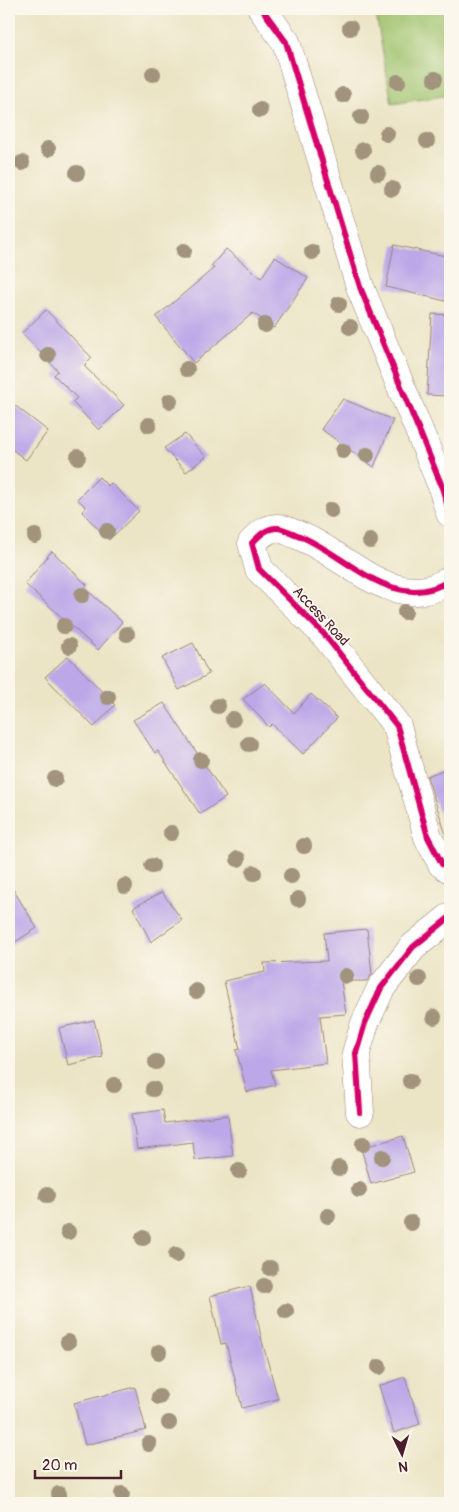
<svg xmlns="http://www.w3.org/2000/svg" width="459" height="1512" font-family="Pangolin,sans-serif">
<rect width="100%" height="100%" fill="#fbf7ec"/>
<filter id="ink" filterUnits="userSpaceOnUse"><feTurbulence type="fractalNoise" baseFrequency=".02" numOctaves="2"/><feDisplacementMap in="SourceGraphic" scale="10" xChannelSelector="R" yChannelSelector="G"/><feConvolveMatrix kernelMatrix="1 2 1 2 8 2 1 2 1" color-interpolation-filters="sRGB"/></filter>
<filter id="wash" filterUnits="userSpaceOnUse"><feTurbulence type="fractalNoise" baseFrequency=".0096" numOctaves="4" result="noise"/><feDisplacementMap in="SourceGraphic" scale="20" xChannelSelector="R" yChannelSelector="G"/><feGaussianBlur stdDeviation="1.12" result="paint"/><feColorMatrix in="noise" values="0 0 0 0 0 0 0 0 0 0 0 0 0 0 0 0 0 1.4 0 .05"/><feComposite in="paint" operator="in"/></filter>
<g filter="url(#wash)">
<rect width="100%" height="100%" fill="#ebe4c5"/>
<!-- green -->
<polygon fill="#9fc26c" stroke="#74704c" points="375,9 450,9 450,95 392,104"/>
<g id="blocks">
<!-- building -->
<g fill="#bca8e8">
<polygon points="394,245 450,257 450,302 386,287"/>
<polygon points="226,249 261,278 275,257 308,278 274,328 253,313 194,363 156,317 214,268 211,266"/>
<polygon points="46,310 92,358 84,366 124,405 99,430 72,402 77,398 54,375 58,371 22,333"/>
<polygon points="432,314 450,315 450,396 427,395"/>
<polygon points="343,399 393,420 374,467 321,429"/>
<polygon points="9,401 48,431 26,460 9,447"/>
<polygon points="185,434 206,457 186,472 164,448"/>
<polygon points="99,477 108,486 111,483 139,511 109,540 82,512 86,507 77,499"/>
<polygon points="52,551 87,585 85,588 122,622 98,650 25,584"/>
<polygon points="193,643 209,674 179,690 162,658"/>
<polygon points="68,656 115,705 94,727 45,677"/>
<polygon points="265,683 294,713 311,694 337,718 303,754 272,724 269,727 243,699"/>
<polygon points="164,703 226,797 200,814 158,751 155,753 133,720"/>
<polygon points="445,769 450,781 450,841 448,841 427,776"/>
<polygon points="9,883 37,928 9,946"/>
<polygon points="162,892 182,920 151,942 133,908"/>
<polygon points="367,929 372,974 367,981 341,981 346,1014 320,1016 326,1063 271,1070 275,1085 247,1092 236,1050 240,1049 224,981 265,972 264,963 327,961 324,933"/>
<polygon points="94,1020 103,1057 68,1065 59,1028"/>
<polygon points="163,1110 165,1123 228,1115 233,1156 195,1160 193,1142 137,1149 132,1114"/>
<polygon points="403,1136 414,1172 371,1184 361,1148"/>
<polygon points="250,1286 262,1341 278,1399 242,1408 226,1343 221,1344 210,1296"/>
<polygon points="405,1377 420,1424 394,1433 379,1386"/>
<polygon points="135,1387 146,1430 85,1445 74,1403"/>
</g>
</g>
</g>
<g filter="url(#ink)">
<use href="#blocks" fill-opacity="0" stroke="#9a8278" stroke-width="1"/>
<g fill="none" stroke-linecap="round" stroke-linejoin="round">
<defs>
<g id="minor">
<polyline points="262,9 286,42 360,287 441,484 450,513"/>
<path d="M450,580C394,617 345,552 295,534C290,532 282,528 277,528C266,528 259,536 252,543L259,569L324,634L397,726L428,837L442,864L450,869"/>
<polyline points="360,1112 356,1053 365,1023 381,988 413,947 450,917"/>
</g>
</defs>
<!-- minor casing -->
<use href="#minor" stroke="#9a8278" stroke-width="29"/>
<!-- minor -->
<use href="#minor" stroke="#fff" stroke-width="28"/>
<defs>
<g id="cycleway">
<polyline points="262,9 286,42 360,287 441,484 450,513"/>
<path d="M450,580C394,617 345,552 295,534C290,532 282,528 277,528C266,528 259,536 252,543L259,569L324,634L397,726L428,837L442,864L450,869"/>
<polyline points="360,1112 356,1053 365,1023 381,988 413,947 450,917"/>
</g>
</defs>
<!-- cycleway casing -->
<use href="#cycleway" stroke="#fbf7ec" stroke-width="9"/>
<!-- cycleway -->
<use href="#cycleway" stroke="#d6006c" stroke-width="6"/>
</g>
<!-- trees -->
<g fill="#a1937b">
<circle cx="350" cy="28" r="8"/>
<circle cx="153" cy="74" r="8"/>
<circle cx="435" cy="79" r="8"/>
<circle cx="398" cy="82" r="8"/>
<circle cx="343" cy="95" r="8"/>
<circle cx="260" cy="110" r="8"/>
<circle cx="361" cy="117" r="8"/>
<circle cx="387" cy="134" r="8"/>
<circle cx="427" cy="141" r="8"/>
<circle cx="48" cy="149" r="8"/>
<circle cx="363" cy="150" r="8"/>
<circle cx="22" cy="163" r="8"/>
<circle cx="77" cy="173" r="8"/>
<circle cx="378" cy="173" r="8"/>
<circle cx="392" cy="189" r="8"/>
<circle cx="184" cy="251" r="8"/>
<circle cx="312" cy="252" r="8"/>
<circle cx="339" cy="304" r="8"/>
<circle cx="265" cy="325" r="8"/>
<circle cx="350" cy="327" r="8"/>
<circle cx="48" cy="355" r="8"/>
<circle cx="187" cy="369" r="8"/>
<circle cx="170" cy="401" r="8"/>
<circle cx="149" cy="425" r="8"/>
<circle cx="343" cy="451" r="8"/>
<circle cx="367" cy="455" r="8"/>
<circle cx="78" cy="457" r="8"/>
<circle cx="331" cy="510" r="8"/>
<circle cx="107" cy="531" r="8"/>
<circle cx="35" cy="536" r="8"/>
<circle cx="370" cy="541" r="8"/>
<circle cx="82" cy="595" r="8"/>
<circle cx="405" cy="612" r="8"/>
<circle cx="64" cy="626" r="8"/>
<circle cx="127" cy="634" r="8"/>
<circle cx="69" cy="646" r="8"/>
<circle cx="108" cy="697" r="8"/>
<circle cx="218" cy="706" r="8"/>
<circle cx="233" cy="719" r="8"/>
<circle cx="249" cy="744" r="8"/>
<circle cx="201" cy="760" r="8"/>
<circle cx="55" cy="779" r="8"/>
<circle cx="171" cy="833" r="8"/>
<circle cx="304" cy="846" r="8"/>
<circle cx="238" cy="859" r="8"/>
<circle cx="152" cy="866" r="8"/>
<circle cx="254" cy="873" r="8"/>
<circle cx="291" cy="876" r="8"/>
<circle cx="125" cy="886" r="8"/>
<circle cx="298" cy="899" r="8"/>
<circle cx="346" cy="976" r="8"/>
<circle cx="419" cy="979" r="8"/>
<circle cx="196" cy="991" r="8"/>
<circle cx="434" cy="1017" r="8"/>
<circle cx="156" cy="1062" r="8"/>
<circle cx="410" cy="1081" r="8"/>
<circle cx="114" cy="1085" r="8"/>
<circle cx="153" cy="1089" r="8"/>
<circle cx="363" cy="1144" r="8"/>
<circle cx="382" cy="1157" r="8"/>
<circle cx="339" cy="1168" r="8"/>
<circle cx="239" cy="1171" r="8"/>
<circle cx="359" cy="1190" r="8"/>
<circle cx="47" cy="1195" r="8"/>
<circle cx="328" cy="1216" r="8"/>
<circle cx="411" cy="1223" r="8"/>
<circle cx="68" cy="1232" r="8"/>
<circle cx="143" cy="1238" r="8"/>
<circle cx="176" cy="1255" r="8"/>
<circle cx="270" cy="1268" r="8"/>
<circle cx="264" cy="1286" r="8"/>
<circle cx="286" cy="1311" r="8"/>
<circle cx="68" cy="1342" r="8"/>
<circle cx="159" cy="1352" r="8"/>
<circle cx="379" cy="1367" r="8"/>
<circle cx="159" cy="1397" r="8"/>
<circle cx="169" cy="1423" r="8"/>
<circle cx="149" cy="1444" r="8"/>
<circle cx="59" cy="1494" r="8"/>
<circle cx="122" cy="1494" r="8"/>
</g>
</g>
<g text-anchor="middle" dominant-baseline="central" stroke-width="4" stroke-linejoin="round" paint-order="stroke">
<!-- street labels -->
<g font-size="14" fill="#4a1f2b" stroke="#fbf7ec">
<text transform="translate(321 616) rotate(47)">Access Road</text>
</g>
</g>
<!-- margin -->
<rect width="459" height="1512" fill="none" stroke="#fbf7ec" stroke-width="30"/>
<!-- north arrow -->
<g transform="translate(402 1454) rotate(175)" stroke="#fbf7ec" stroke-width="4" paint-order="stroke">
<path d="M0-4L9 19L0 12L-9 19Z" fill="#4a1f2b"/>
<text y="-8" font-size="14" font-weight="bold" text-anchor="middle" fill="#4a1f2b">N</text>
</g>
<!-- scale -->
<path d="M35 1470v8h86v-8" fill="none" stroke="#4a1f2b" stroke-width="2.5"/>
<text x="42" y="1470" font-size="15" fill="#4a1f2b" stroke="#fbf7ec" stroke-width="4" paint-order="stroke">20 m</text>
</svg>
